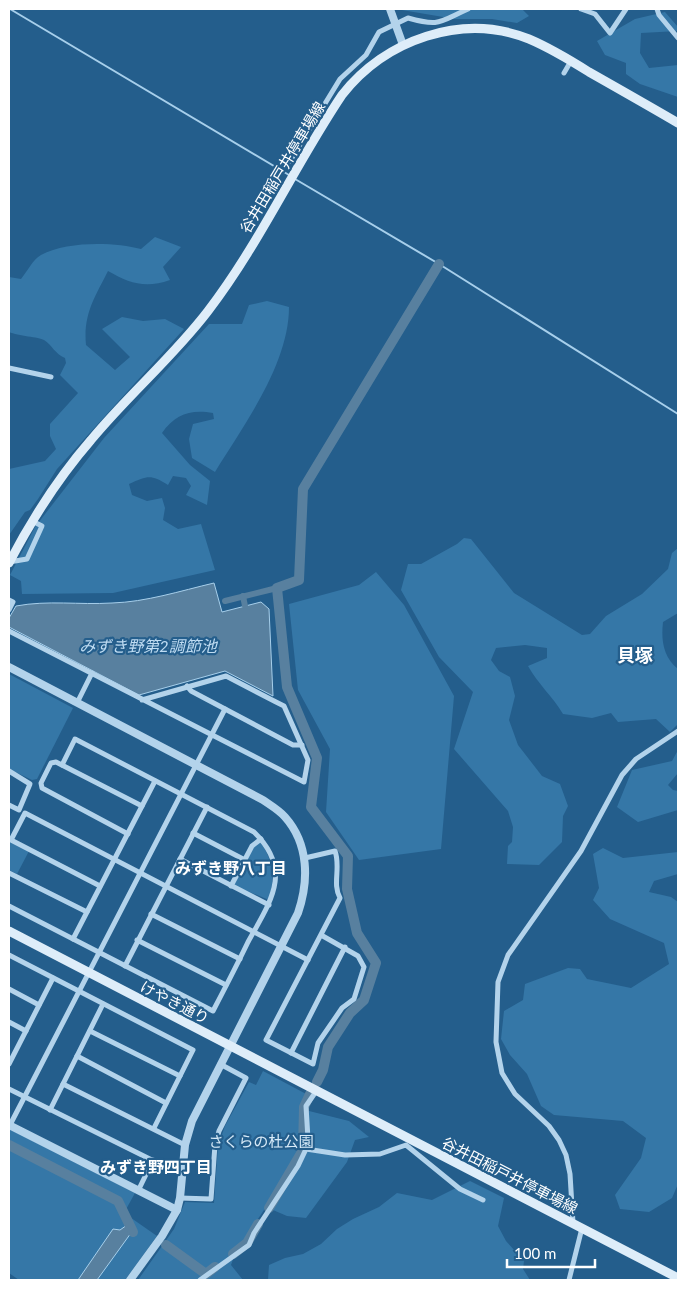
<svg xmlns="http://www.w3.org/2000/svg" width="687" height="1289" font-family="Lato,'Noto Sans JP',sans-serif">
<rect width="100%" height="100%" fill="#245e8c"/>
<!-- green -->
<g fill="#3577a7">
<polygon points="396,9 522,9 529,16 517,23 492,19 455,19"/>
<polygon points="665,12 678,27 678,31 641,33 640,53 649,68 678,65 678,97 640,84 626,74 626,63 605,55 597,41 635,19"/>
<path d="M155,237L181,247L163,267L170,280C145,289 129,283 108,271C95,297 83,314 86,345L115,370L130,357L102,329L122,317L143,321L165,319L184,329L57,469L38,499L30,510L25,512L9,535V550V469L45,461L56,449L50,436V424L78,393L60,375L66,363L65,358C55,354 52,345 44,340C39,337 18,336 9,332V277L21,279C27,272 33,259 41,255C67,241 114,242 141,249Z"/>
<path d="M267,301L289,307C289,364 244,425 215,472L192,458L189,439L193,424L214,419L213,413C191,409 175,414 162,433L190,465L210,481L207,505L186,495L191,486L186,478L173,476L168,485C150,474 148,476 129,484L132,495L147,501L162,498L165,508L163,520L178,529L201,524L215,570L113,593L22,594L21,581L10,575L35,527L104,438L209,324H242L249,305Z"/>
<path d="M464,538L471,539L514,593L582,635L590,634L606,616L642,594L668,569L672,553L678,548V613L663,622C661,640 663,657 678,669V724L670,732L656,719L618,722L611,713L592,718L563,714C553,697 538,684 528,666L547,658V648L525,645L496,648L491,660L499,671L510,677L515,696L509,720L518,745L542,776L560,784L568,806L563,816L562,842L539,865L507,864L508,846L512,842L513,827L508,811L454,749L473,692L439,657L401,590L408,564H421L457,544Z"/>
<polygon points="376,572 404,605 454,696 441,849 359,860 326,812 330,749 298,690 289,604 359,585"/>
<polygon points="9,674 73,708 37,779 32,780 9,769"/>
<polygon points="678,750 678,773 668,785 673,790 678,791 678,810 638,822 617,807 632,770 672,761"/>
<polygon points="10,842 29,851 17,874 9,870"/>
<path d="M260,842C274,861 275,878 269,900L235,886V883L254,847Z"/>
<polygon points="603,848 623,858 678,852 678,874 654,881 649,892 671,897 678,902 678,1184 672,1198 649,1212 620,1209 615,1195 641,1158 646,1138 623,1121 554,1115 541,1106 527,1074 510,1055 501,1039 504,1011 523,1000 525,984 568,968 580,969 587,979 631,988 669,964 664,943 610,919 593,900 599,888 593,854"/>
<path d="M263,1071L308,1095L301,1109L349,1121L369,1137L355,1140L347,1162L306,1218L287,1216L266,1207C254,1226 238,1244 231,1265L243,1280H138L174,1229L185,1202L214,1203L218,1146L225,1126L249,1082L256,1085Z"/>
<polygon points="9,1129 135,1193 124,1213 157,1236 125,1280 19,1280 9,1273"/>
<polygon points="470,1181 504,1198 498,1226 506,1241 524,1261 523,1269 530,1280 268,1280 269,1265 285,1258 303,1254 321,1244 337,1229 353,1219 379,1207 397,1193 432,1200"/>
</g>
<!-- water -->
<g fill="#58809f" stroke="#a7cfeb">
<path d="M214,583L222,612L261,602L269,609L273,696L225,671L139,695L9,627V618L16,606C48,600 79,605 112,603C146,602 180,591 214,583Z"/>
<polygon points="127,1225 131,1233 97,1280 78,1280 113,1229 120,1230"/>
</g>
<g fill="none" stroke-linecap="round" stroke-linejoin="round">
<!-- stream -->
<g stroke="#a7cfeb" stroke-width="2">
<polyline points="10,9 289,175"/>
<polyline points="295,179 439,264 678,414"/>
</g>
<!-- canal -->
<g stroke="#58809f" stroke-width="6">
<polyline points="243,596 245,606"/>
<polyline points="225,601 277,588"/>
</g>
<!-- river -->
<g stroke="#58809f" stroke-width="10">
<polyline points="317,1082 323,1070 328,1047 350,1013 364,1000 376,963 357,933 347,889 348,856 311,807 317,758 287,687 277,588 299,580 303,489 439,264"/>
<polyline points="9,1145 118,1201 133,1232"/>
<polyline points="269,1208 303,1150 304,1107 310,1094"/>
<polyline points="166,1245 206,1274 215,1267"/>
<polyline points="233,1254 247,1243 258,1224"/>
</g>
<!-- minor -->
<g stroke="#b3d3eb" stroke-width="5">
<polyline points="581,9 595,14 610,33 626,9"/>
<polyline points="657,9 659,15 678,38"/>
<polyline points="564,73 571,61"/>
<path d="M290,161L340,79L366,55L379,32L408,18C440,27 439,22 468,9"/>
<polyline points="9,368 51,377"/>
<polyline points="9,562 27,559 42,526 32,521"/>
<polyline points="9,600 13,602 9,610"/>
<polyline points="9,631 304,782 308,760 284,706 276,702 226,676 142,700"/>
<polyline points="187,686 191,691 293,745 302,745"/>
<polyline points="77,703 92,673"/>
<polyline points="9,771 30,784 19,810 9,805"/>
<polyline points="193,833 245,860"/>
<polyline points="128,834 42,788 41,783 51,763 56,762 142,806"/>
<path d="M305,858L335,851C341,867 332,884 340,898L266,1040L313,1064L318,1043L342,1008L354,999L364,967L358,956L321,935"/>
<polyline points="180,859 269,905"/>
<polyline points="9,873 87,912"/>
<polyline points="100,886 11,840 25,813 308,960"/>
<polyline points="231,886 252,846 261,839"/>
<path d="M9,906L213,1011C225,988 237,965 248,942C270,902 294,871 254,832L75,739L62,765"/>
<polyline points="151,914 240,959"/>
<polyline points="73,939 155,781"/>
<polyline points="137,940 226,985"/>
<polyline points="9,955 193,1050 154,1128"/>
<polyline points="125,966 207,807"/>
<polyline points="9,989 39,1005"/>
<polyline points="9,1022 26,1031"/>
<polyline points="90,1031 180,1076"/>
<polyline points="291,1053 345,947"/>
<polyline points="77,1056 166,1103"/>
<polyline points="9,1064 53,978"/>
<polyline points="63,1084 185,1145"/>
<polyline points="9,1089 182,1175"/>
<polyline points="50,1110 103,1004"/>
<polyline points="10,1125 225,709"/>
<polyline points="306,1149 345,1155 380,1154 406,1145 460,1189 483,1200"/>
<polyline points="138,1191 153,1160"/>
<polyline points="180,1198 211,1199 215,1145 219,1131 246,1078 220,1064"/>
<polyline points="573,1223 570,1174 566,1155 559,1140 549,1126 515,1094 502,1073 496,1042 498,982 508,955 581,851 622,775 636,759 678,731"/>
<polyline points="200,1280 249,1245 254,1233 298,1166 306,1149 308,1139 306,1106 317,1090"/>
<polyline points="569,1280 582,1228"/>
</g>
<!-- tertiary -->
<g stroke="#b3d3eb" stroke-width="8">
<polyline points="390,9 403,45"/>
<path d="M9,667L263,800C270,805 279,810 285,817C309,844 309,881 298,913L192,1121L185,1145L180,1198L177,1210L162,1236L130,1280"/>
<polyline points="9,1125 177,1210"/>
</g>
<!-- secondary -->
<g stroke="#deedf9" stroke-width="9">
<path d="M9,563C32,519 58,478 91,440C128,395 173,357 208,311C260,243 295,165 342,95C385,40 462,12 529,39C550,48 570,60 589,72C619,89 649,106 678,123"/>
<polyline points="9,931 678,1278"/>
</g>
</g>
<g text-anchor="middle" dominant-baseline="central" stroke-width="4.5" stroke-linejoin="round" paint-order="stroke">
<!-- street labels -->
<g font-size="15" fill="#fff" stroke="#245e8c">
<text transform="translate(282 167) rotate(-59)">谷井田稲戸井停車場線</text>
<text transform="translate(175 1002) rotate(27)">けやき通り</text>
<text transform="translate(510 1175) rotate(27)">谷井田稲戸井停車場線</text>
</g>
<!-- park labels -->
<g font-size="15" fill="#d7eaf8" stroke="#245e8c">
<text x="261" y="1141">さくらの杜公園</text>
</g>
<!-- water labels -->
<g font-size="16" font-style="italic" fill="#bfdcf2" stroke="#245e8c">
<text x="148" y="645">みずき野第2調節池</text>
</g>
<!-- neighbourhood labels -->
<g font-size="16" font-weight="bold" fill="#fff" stroke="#245e8c">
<text x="231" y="867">みずき野八丁目</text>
<text x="156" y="1166">みずき野四丁目</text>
</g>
<!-- quarter labels -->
<g font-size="18" font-weight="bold" fill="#fff" stroke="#245e8c">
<text x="635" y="655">貝塚</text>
</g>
</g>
<!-- border -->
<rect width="687" height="1289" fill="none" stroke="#ffffff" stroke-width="20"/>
<!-- scale -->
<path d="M507 1259v8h88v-8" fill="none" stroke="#ffffff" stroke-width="2.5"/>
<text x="514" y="1259" font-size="15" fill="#ffffff" stroke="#245e8c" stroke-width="4" paint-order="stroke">100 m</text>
</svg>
